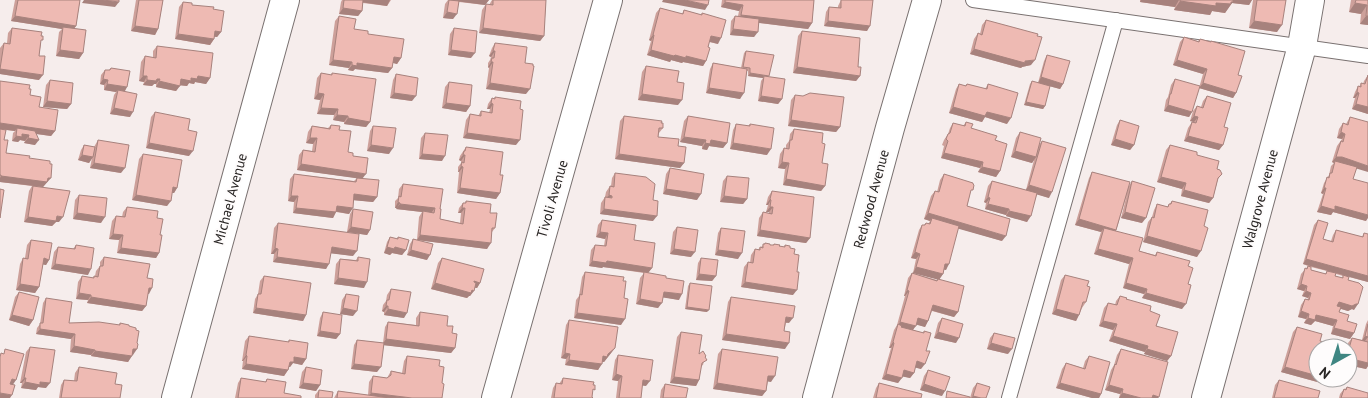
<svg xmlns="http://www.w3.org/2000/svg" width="1368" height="398" font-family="'PT Sans',sans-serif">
<rect width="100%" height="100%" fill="#f6edec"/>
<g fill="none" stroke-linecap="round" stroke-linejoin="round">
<defs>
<g id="service">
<polyline points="973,0 1368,56"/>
<polyline points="1009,398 1116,20"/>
</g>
<g id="minor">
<polyline points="176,398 285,0"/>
<polyline points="496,398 608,0"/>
<polyline points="817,398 890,128 927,0"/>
</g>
<polyline id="tertiary" points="1206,398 1302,46 1310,0"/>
</defs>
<!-- service casing -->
<use href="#service" stroke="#797170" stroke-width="16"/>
<!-- minor casing -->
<use href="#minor" stroke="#797170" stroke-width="30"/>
<!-- tertiary casing -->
<use href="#tertiary" stroke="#797170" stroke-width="30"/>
<!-- service -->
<use href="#service" stroke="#fff" stroke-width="14"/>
<!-- minor -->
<use href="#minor" stroke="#fff" stroke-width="28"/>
<!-- tertiary -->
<use href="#tertiary" stroke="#fff" stroke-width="28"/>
</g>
<!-- wall -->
<g fill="#cda09a" fill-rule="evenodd">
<polygon points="15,0 80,0 76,26 74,29 83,53 79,59 56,56 59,32 62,29 11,21"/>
<polygon points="136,0 163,0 158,29 155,35 131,31"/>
<polygon points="342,0 391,0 387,6 363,3 362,11 358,16 339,14 341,2"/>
<polygon points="448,0 489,0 485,5 459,2 453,19 443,18 445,4"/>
<polygon points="492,0 546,0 544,36 540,41 479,33 482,10 486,4 489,5"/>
<polygon points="722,0 814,0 812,23 808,29 759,23 754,37 730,35 731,21 735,16 738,16 739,11 721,7"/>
<polygon points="841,0 873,0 867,31 824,26 826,12 829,7 838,8 838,6"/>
<polygon points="1140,0 1252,0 1249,5 1232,3 1225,13 1212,11 1210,15 1174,10 1175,7 1140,2"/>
<polygon points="1253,0 1286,0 1277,32 1249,28"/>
<polygon points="1351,0 1368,0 1368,25 1360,24 1361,14 1349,12"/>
<polygon points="183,2 192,5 213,9 221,32 217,37 214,37 214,39 210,45 175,39 179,7"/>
<polygon points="660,8 682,14 684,10 701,15 702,13 718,44 709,42 706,61 703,66 683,62 682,63 671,60 670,62 647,55 651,41 649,40 656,13"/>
<polygon points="339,16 354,29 368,34 401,58 397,64 393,63 392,68 388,73 355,69 353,71 348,70 349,68 329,65 335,21"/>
<polygon points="986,20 1031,65 1022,67 1021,68 970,54 974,39 978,33 980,34 982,25"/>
<polygon points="12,28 41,43 39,56 39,80 0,74 0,48 4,43 7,43 8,33"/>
<polygon points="454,28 471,58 448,55 450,34"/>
<polygon points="802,31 858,67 860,76 856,81 793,73 798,36"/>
<polygon points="1184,37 1198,41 1200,39 1210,42 1211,41 1238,75 1236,93 1233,98 1199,88 1203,74 1173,65 1180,42"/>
<polygon points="495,43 525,63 526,94 486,89 489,68 488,67 488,63 490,60 491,57 489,56 492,48"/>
<polygon points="157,46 210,78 206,84 195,82 194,84 189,83 187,86 180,85 176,91 156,87 156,84 154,84 152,86 143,85 144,82 139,81 141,62 145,56 153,58 153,51"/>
<polygon points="746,51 768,76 782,99 778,104 758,101 761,81 763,78 748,76 748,71 747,71 740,99 706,93 710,69 713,63 741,68 744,53"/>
<polygon points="1047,55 1063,84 1060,89 1038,83 1044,61"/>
<polygon points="646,66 677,82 678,105 638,100 642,72"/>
<polygon points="111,68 125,91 130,117 110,114 114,95 116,92 104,90 104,85 100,84 101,75 105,70 109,70"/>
<polygon points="321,73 331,75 332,73 370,122 366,127 344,124 344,122 333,120 334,115 317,114 320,100 314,99 317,78"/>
<polygon points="396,74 412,101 390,98 393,80"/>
<polygon points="1368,75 1368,114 1352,109 1355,98 1353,98 1355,92 1358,86 1359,87 1361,83 1363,84 1364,81"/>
<polygon points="1175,79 1192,112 1189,117 1164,111 1166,100 1168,97 1171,85"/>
<polygon points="50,80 71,104 67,109 43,107 46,85"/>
<polygon points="0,81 29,89 30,95 39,107 55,131 51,136 36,134 35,145 24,143 25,141 20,140 18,142 12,141 13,133 15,131 6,130 4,140 6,153 29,158 47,183 46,183 43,187 59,222 56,222 52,226 24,222 29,191 32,186 0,182"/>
<polygon points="1032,81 1045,106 1043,109 1024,105 1030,84"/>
<polygon points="449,82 470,106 466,112 442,108 445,87"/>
<polygon points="959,84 965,86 967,84 985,89 988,84 1007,124 985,117 982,122 949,113 956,89"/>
<polygon points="795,95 840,127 836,132 788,126 791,100"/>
<polygon points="1207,96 1224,127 1223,145 1219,150 1184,141 1188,128 1192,122 1194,122 1190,121 1193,111 1197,106 1201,107 1203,101"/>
<polygon points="495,97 516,145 463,138 466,120 470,114 478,116 481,111 489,113 490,109 487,109 488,104 492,98 494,99"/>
<polygon points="155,112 188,130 189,156 146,148 151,117"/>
<polygon points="624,116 661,123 663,128 659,133 658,137 678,146 684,163 680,168 615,159 620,121"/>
<polygon points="688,116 727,143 723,148 709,146 707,150 702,149 702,146 680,142 684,121"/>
<polygon points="1350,117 1356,169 1353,179 1366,221 1333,212 1331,215 1317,212 1323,194 1321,193 1324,183 1329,175 1331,166 1334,163 1332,162 1337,146 1342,139 1337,138 1339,129 1343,123 1346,124"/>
<polygon points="1120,120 1134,145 1130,150 1111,145 1117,125"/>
<polygon points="966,122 971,128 995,140 1000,171 996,177 978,172 980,168 941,158 944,146 942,145 944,140 948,134 950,128 953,123 963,126"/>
<polygon points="736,124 748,126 750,124 767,155 730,149 733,130"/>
<polygon points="331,125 339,130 348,152 353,156 362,179 377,197 373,202 354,200 349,214 336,212 333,218 293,213 294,202 288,201 290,179 294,174 354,181 357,178 297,170 299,155 303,150 312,151 313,144 306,143 308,132 312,126 328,128"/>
<polygon points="373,126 389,154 367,151 370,131"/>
<polygon points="794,129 822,143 822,163 825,186 821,191 783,185 785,169 778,168 780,154 784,148 786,149 786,145 789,141 790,134"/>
<polygon points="1020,132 1039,145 1042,141 1049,198 1037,194 1027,222 1006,216 1006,215 985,209 986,203 984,202 988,186 992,181 1026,190 1034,160 1032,163 1011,157 1016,138"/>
<polygon points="425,133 442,161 419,159 421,138"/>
<polygon points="98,140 121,173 90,168 92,158 89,163 78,160 81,150 84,145 94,147"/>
<polygon points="1170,145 1197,155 1217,169 1222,174 1218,179 1213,198 1209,203 1181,196 1182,189 1157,182 1166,150"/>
<polygon points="466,147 500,175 500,193 496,199 457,193 459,172 458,172 458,167 461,163 461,161 459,160 460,156"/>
<polygon points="143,154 177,188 174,193 172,193 167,206 132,200 139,159"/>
<polygon points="670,168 697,200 663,194 666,174"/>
<polygon points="1092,172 1129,186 1132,181 1142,223 1121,218 1127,194 1116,231 1139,251 1155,255 1157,252 1188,266 1182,309 1142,298 1144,294 1123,288 1129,264 1094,254 1101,232 1075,225 1089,178"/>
<polygon points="615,173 653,200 653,221 600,214 601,203 605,197 606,192 610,186 611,186 612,178"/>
<polygon points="944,174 970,194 967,206 1002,241 958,228 946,270 944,269 943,274 939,279 958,312 954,317 932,311 928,321 925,327 916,324 913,330 923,333 924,331 921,369 915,367 914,373 910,378 902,376 898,383 882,379 891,348 889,348 894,330 897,325 905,296 904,296 908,278 912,273 937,280 938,279 913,273 916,259 911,258 919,230 922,225 924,225 926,223 928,224 930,221 924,219 931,196 935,191 937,192 940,180"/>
<polygon points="727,176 747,199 743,204 720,202 723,181"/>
<polygon points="403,184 440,209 440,219 460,223 461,213 458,213 459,208 463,203 465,203 466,201 490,213 495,228 492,232 487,249 417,240 427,260 407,255 410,244 413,239 417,240 419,217 422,212 396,209 397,208 395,208 395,201 398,198 399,189"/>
<polygon points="772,191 810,238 806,243 757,236 759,218 763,212 769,213 769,212 766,212 768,205 766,205 768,197"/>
<polygon points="79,195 101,223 73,219 75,200"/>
<polygon points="1172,201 1204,226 1197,257 1143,242 1148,222 1152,217 1154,210 1157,204 1167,207"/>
<polygon points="127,207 157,218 160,235 159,253 156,258 117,253 119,240 109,239 112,221 116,216 122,217 123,212"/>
<polygon points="353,209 370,230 367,235 347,232 350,214"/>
<polygon points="602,220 634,240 652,268 648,273 666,278 679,300 663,297 658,308 636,304 640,278 644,273 603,267 602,268 589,266 591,250 595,245 604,246 605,239 596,237 598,225"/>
<path d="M1318,220L1323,239L1331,241L1333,235L1336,230L1362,237L1364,233L1368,282L1349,277L1348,280L1354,310L1352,309L1348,311L1341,309L1339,312L1347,321L1354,333L1350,339L1331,334L1333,326L1315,321L1311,325L1304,323L1306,319L1298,317L1301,305L1305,299L1307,300L1308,298L1302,296L1304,291L1297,289L1301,274L1308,266L1303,264L1314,225ZM1311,267L1327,271L1325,274L1311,270ZM1336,274L1343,276L1342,278L1335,276Z"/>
<polygon points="278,223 353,256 331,253 326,269 273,262 274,254 271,254 274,228"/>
<polygon points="677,227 691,257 670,254 673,232"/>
<polygon points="721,228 738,259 715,255 718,233"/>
<polygon points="390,237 397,239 398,237 406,250 402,255 392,253 390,255 384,253 387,242"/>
<polygon points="31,240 49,260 46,265 43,264 39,287 35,293 16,290 20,264 23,258 25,258 27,245"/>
<polygon points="765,243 770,245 773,245 774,244 779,246 784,247 785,245 790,248 794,254 793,295 741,287 744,267 748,262 750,263 751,255 755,249 758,250 760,247 761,247"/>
<polygon points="76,245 88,275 51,269 54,252 58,247 73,249"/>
<polygon points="104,257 147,278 149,294 148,293 146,306 142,311 87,303 88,300 76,299 78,282 82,276 93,278 94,276 95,276 96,271 100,266 100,262"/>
<polygon points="358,257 364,288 334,284 336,264 340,259 356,260"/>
<polygon points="442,258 480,283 477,288 475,288 470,296 469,296 467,298 431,289 438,263"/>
<polygon points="701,258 716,276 712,281 696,280 698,263"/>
<polygon points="585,272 623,281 624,298 621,325 574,318 576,300 579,296 582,277"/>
<polygon points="1065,275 1087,286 1086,302 1082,308 1076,321 1052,314 1061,280"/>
<polygon points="264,276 306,315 303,321 253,313 255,299 258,294 260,281"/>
<polygon points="690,283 707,312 685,309 688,286"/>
<polygon points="391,289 404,318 384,315 384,312 382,311 383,305 386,301 387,295"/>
<polygon points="19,292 33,320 29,326 9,320 15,297"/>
<polygon points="346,294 353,316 340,314 342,300"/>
<polygon points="1120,296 1150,311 1171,356 1167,361 1144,354 1145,352 1109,341 1113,330 1099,326 1104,308 1108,303 1115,305 1116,301"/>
<polygon points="731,297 789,323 786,323 784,331 785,349 722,340 728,302"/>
<polygon points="46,298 69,323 119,325 120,323 129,326 133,355 132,355 128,362 91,356 91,355 70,352 71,339 36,334 37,328 40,324 43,303"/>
<polygon points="323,312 340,334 336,339 317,336 320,318"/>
<polygon points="420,312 447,326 452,333 455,348 451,353 384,345 377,372 351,369 354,345 357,340 383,343 385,327 388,322 416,325 416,318"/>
<polygon points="942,318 956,343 934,338 938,323"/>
<polygon points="569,320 615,348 604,362 602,362 598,370 565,365 566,359 561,358 566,325"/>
<polygon points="1368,320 1368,366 1366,369 1348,365 1348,348 1347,348 1348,343 1352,338 1362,340 1366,324"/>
<polygon points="1297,327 1318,348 1335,381 1332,386 1281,372 1293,332"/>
<polygon points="681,332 699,354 705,357 703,365 701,366 699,380 696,386 670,383 677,337"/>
<polygon points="994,333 1008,354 987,349 990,338"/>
<polygon points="249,336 288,342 289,340 306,359 302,365 293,363 290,367 289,367 288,370 284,376 242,369 243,361 242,361 245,341"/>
<polygon points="30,347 46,388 38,387 36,390 21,388 22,383 20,383 26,352"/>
<polygon points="722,349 771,382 768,381 766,391 762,396 713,389 718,354"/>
<polygon points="1121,349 1158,398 1119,398 1120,394 1105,390 1111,370 1114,365 1117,355"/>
<polygon points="618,355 646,386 642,385 641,398 616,398 618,381 612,380 615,360"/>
<polygon points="407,356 439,366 442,383 442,398 334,398 338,391 368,395 369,382 373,376 387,378 391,371 402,373 404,361"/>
<polygon points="1089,356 1101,394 1099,398 1092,398 1056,388 1062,369 1066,363 1083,368 1085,361"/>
<polygon points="79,367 115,384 120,398 59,398 61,385 64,380 74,381 75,373"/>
<polygon points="306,367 320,385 316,391 299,388 302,372"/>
<polygon points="928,370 942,396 920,390 924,376"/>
<polygon points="241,378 265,382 267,379 284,393 301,398 235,398 238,383"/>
<polygon points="563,378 592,394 592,397 593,398 551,398 553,388 556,383 559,384"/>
<polygon points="1279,380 1318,398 1272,398 1275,385"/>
<polygon points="879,383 921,398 873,398 876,388"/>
<polygon points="977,383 986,398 970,398 973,388"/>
<polygon points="665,384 686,398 660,398 661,390"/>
<polygon points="1347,387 1368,398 1339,398 1340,394 1344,389 1345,389"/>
<polygon points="319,390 332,398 315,398 315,395"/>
</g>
<!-- shaded-wall -->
<g fill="#a7827d">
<polygon points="84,0 103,0 119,2 115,7 82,3"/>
<polygon points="362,0 390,0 387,6 360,2"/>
<polygon points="448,0 489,0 485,5"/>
<polygon points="663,0 685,0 708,5 705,10 662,2"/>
<polygon points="1141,0 1179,0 1175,7 1140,2"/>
<polygon points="1230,0 1252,0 1249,5 1232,3 1225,13 1212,11 1210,15 1174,10 1180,1 1216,3"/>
<polygon points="725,2 743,5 739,11 721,7"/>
<polygon points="1355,3 1367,5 1361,14 1349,12"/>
<polygon points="343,8 362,11 358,16 339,14"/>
<polygon points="447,12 457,14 453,19 443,18"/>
<polygon points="741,15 812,23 808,29 737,20"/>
<polygon points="15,16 76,26 72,31 63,27 62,29 11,21"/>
<polygon points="1366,16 1368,16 1368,25 1360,24"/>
<polygon points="828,21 870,26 867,31 824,26"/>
<polygon points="1254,21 1282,25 1277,32 1249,28"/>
<polygon points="135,26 158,29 155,35 131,31"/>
<polygon points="483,28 544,36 540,41 479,33"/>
<polygon points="733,29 758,32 754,37 730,35"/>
<polygon points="215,31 221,32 217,37 211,36"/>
<polygon points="178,34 214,39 210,45 175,39"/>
<polygon points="653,35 654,35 651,41 649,40"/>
<polygon points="711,36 721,38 718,44 707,41"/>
<polygon points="974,49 1025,61 1035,60 1031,65 1022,67 1021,68 970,54"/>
<polygon points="60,50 83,53 79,59 56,56"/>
<polygon points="451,50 475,53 471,58 448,55"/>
<polygon points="651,50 675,55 686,56 706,61 703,66 683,62 682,63 671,60 670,62 647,55"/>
<polygon points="493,51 495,51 491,57 489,56"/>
<polygon points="394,57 401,58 397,64 390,62"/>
<polygon points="333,60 352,62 349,68 329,65"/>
<polygon points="1177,60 1207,69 1203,74 1173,65"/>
<polygon points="491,62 493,62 489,68 488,67"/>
<polygon points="357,63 392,68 388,73 355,69 353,71 348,70 352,65"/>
<polygon points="797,67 860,76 856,81 793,73"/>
<polygon points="0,69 43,75 39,80 0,74"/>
<polygon points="750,73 769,76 764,76 763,78 748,76"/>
<polygon points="143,76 147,76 144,82 139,81"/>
<polygon points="198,76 210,78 206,84 195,82 194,84 189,83 187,86 177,85 181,79"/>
<polygon points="1041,77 1063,84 1060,89 1038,83"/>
<polygon points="103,79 108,80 104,85 100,84"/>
<polygon points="157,79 160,79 156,84 154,84 152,86 143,85 147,80"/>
<polygon points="159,81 180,86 176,91 156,87"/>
<polygon points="490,83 530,89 526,94 486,89"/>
<polygon points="1203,83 1236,93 1233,98 1199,88"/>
<polygon points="107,84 127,87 124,93 118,90 116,92 104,90"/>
<polygon points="709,88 744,93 740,99 706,93"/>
<polygon points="1357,92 1359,93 1355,98 1353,98"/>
<polygon points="318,93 324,94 320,100 314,99"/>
<polygon points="394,93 416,96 412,101 390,98"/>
<polygon points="642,94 682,100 678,105 638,100"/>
<polygon points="761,96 782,99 778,104 758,101"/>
<polygon points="47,101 71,104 67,109 43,107"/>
<polygon points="1026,102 1045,106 1043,109 1024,105"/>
<polygon points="446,103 470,106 466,112 442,108"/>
<polygon points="491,103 493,104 490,109 487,109"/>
<polygon points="1356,104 1368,107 1368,114 1352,109"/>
<polygon points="1168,105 1192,112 1189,117 1164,111"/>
<polygon points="953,107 987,112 1011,118 1007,124 985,117 982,122 949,113"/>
<polygon points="114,108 133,112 130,117 110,114"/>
<polygon points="321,108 338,109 334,115 317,114"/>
<polygon points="337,115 348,116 344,122 333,120"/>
<polygon points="1194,116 1198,117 1194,122 1190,121"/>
<polygon points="348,118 370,122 366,127 344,124"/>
<polygon points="791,120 840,127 836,132 788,126"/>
<polygon points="0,123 55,131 51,136 16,131 17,128 15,131 0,129"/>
<polygon points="1341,132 1345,134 1342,139 1337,138"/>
<polygon points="467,133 520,140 516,145 463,138"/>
<polygon points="22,134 29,135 25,141 20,140 18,142 12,141 16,136"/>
<polygon points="1188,136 1223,145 1219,150 1184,141"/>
<polygon points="684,137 706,140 702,146 680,142"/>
<polygon points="28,138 39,140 35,145 24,143"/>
<polygon points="310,138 317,138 313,144 306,143"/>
<polygon points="1115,139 1134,145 1130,150 1111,145"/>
<polygon points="711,140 727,143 723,148 709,146 707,150 702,149 705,143"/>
<polygon points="149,143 193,151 189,156 146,148"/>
<polygon points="733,143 771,149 767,155 730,149"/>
<polygon points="371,145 393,148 389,154 367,151"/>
<polygon points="1015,151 1036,157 1032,163 1011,157"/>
<polygon points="944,153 983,162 980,168 941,158"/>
<polygon points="422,154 445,156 442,161 419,159"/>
<polygon points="619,154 684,163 680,168 615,159"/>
<polygon points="82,155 93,157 89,163 78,160"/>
<polygon points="463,155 465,155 461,161 459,160"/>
<polygon points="1336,157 1342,157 1368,166 1368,172 1338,163 1335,161 1334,163 1332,162"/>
<polygon points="782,162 789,163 785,169 778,168"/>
<polygon points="94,163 125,168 121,173 90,168"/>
<polygon points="301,164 366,174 362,179 297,170"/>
<polygon points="461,166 463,167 459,172 458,172"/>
<polygon points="982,167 1000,171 996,177 978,172"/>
<polygon points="1,176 48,178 51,178 43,187 0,182 0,178"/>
<polygon points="1161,177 1186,183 1182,189 1157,182"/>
<polygon points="786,179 825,186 821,191 783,185"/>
<polygon points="1029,185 1052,192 1049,198 1025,191"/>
<polygon points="173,187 177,188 174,193 169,193"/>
<polygon points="460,188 500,193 496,199 457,193"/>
<polygon points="1324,188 1326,188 1323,194 1321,193"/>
<polygon points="666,189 701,194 697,200 663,194"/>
<polygon points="1184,190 1213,198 1209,203 1181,196"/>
<polygon points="354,194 377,197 373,202 351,200"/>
<polygon points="136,195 171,201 167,206 132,200"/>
<polygon points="609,195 612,196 608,201 605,200"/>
<polygon points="291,196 298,196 294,202 288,201"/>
<polygon points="724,196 747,199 743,204 720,202"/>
<polygon points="988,197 990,198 986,203 984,202"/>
<polygon points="770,199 771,200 768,205 766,205"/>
<polygon points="398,202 400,203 397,208 395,208"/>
<polygon points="400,204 435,208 431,213 396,209"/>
<polygon points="988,204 1009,209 1006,215 985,209"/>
<polygon points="337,206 353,208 349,214 333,211"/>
<polygon points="1321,206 1335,206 1368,215 1368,218 1366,221 1333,212 1331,215 1317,212"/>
<polygon points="770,207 773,207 769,212 766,212"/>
<polygon points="296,208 336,212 333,218 293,213"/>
<polygon points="462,208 465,208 461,213 458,213"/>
<polygon points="604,209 657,216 653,221 600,214"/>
<polygon points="1009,211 1031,216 1027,222 1006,216"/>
<polygon points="1125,212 1146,218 1142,223 1121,218"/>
<polygon points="77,213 105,217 101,223 73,219"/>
<polygon points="928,213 1006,236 1002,241 931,221 932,218 930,221 924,219"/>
<polygon points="57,216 63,217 59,222 56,222 52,226 24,222 28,217"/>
<polygon points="1079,219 1116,230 1113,235 1104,228 1101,232 1075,225"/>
<polygon points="351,227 370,230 367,235 347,232"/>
<polygon points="760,230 810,238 806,243 757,236"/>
<polygon points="600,232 608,233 605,239 596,237"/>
<polygon points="113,234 123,235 119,240 109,239"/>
<polygon points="420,235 491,243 487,249 417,240"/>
<polygon points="1147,236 1201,251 1197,257 1143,242"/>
<polygon points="332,247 357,251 353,256 328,253"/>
<polygon points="387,247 395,247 406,250 402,255 392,253 390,255 384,253"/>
<polygon points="121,248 159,253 156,258 117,253"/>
<polygon points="275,248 278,249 274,254 271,254"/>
<polygon points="674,249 695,252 691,257 670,254"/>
<polygon points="1098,249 1133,258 1129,264 1094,254"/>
<polygon points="411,250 430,255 427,260 407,255"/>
<polygon points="718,250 742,253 738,259 715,255"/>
<polygon points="915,252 920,254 916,259 911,258"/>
<polygon points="277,257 329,264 326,269 273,262"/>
<polygon points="44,258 49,260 46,265 40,264"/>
<polygon points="1306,259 1368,276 1368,282 1303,264"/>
<polygon points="592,261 607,261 652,268 648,273 603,267 602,268 589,266"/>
<polygon points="55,264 91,269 88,275 51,269"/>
<polygon points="945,264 949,264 946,270 941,269"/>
<polygon points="916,267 943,274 939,280 913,273"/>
<polygon points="699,274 716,276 712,281 696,280"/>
<polygon points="338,278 367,282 364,288 334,284"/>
<polygon points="474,281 480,283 477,288 470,286"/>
<polygon points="745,282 797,290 793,295 741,287"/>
<polygon points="435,283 472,290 474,291 470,296 469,296 467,298 431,289"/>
<polygon points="1126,283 1147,289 1144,294 1123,288"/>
<polygon points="20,284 39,287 35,293 16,290"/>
<polygon points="1301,284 1307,286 1304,291 1297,289"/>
<polygon points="149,288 152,288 149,294 145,293"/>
<polygon points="907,290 909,291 905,296 904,296"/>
<polygon points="1306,291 1311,293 1308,298 1302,296"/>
<polygon points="664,292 682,294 679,300 660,297"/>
<polygon points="79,293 91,295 88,300 76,299"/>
<polygon points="1146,293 1186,304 1182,309 1142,298"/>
<polygon points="91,297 146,306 142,311 87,303"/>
<polygon points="640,299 662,303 658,308 636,304"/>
<polygon points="1339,302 1356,304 1358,304 1354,310 1352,309 1348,311 1335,307"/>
<polygon points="933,305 958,312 954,317 930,310"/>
<polygon points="386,306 388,306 384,312 382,311"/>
<polygon points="687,307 709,310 707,312 685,309"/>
<polygon points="256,308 306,315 303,321 253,313"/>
<polygon points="343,308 357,311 353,316 340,314"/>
<polygon points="388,309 407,313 404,318 384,315"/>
<polygon points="1056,309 1079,315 1076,321 1052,314"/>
<polygon points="1301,311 1309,314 1306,319 1298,317"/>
<polygon points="577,313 625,319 621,325 574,318"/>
<polygon points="12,315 33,320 29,326 9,320"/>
<polygon points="1316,315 1337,320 1333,326 1315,321 1311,325 1304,323 1308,318"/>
<polygon points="786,317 793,318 789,323 783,322"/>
<polygon points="918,318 928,321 925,327 914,324"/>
<polygon points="1103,321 1117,324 1113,330 1099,326"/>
<polygon points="900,322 916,326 912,331 897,327"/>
<polygon points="1334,328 1354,333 1350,339 1331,334"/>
<polygon points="40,329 75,334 71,339 36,334"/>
<polygon points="320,331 340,334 336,339 317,336"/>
<polygon points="938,332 959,338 956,343 934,338"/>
<polygon points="726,334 789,343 785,349 722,340"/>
<polygon points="1113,336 1148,346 1145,352 1109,341"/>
<polygon points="1365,336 1368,337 1364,342 1361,342"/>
<polygon points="386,339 455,348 451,353 382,345"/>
<polygon points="893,342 894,343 891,348 889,348"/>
<polygon points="991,343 1012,349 1008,354 987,349"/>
<polygon points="74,346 95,350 91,355 70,352"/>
<polygon points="615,348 604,362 600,361 603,356 608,354"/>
<polygon points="133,349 137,349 133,355 129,354"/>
<polygon points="1147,349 1171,356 1167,361 1144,354"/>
<polygon points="95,351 132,356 128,362 91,356"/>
<polygon points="565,353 570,354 566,359 561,358"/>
<polygon points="246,355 247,356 243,361 242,361"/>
<polygon points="294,357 306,359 302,365 293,363 290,367 286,367"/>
<polygon points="1348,358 1368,363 1368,366 1366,369 1348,365"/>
<polygon points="569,360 602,364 598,370 565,365"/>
<polygon points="917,361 925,364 921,369 913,367"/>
<polygon points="246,364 288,370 284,376 242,369"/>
<polygon points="354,364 381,367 377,372 351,369"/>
<polygon points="1285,367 1318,376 1318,378 1325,378 1335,381 1332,386 1281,372"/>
<polygon points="904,370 914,373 910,378 900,376"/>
<polygon points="616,374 622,376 618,381 612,380"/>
<polygon points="886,374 902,378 898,383 882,379"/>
<polygon points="768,376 775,376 771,382 765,381"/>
<polygon points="674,377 699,380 696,386 670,383"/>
<polygon points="24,378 26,378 22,383 20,383"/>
<polygon points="12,379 16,380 12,386 8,385"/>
<polygon points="643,380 650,381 646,386 639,385"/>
<polygon points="25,382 40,382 50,383 46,388 38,387 36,390 21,388"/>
<polygon points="303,383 320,385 316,391 299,388"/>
<polygon points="717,383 766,391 762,396 713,389"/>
<polygon points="1060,383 1101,394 1099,398 1092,398 1056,388"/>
<polygon points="924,384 945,391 942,396 920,390"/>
<polygon points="1109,385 1123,389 1120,394 1105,390"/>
<polygon points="0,393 12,395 10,398 0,398"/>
<polygon points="371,393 412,398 367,398"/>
<polygon points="1122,393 1141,398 1119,398"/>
<polygon points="1153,395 1159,397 1158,398 1151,398"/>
<polygon points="973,396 981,398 971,398"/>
</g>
<!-- building -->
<g fill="#eebab3" stroke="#a7827d">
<polygon points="18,0 80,0 76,26 15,16"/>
<polygon points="103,0 119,0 119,2"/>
<polygon points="139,0 163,0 158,29 135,26"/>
<polygon points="344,0 363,0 362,11 343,8"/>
<polygon points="449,0 459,1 457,14 447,12"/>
<polygon points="493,0 546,0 544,36 483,28 486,4 493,5"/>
<polygon points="685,0 709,0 708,5"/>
<polygon points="725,0 814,0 812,23 741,15 743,5 725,2"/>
<polygon points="841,0 873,0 870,26 828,21 829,7 841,8"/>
<polygon points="1180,0 1233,0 1233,2 1231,2 1231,4 1216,3 1216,6 1180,1"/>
<polygon points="1257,0 1286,0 1282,25 1254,21"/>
<polygon points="1356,0 1368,0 1368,16 1366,16 1367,5 1355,3"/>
<polygon points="183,2 192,3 192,5 214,7 213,9 224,11 221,32 215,31 214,39 178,34"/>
<polygon points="660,8 683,14 684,10 702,15 702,13 726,20 721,38 711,36 708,47 710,48 706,61 686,56 686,58 675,55 674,56 651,50 654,35 653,35"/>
<polygon points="339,16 356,19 354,29 368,31 368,34 404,39 401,58 394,57 392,68 357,63 357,66 352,65 352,62 333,60"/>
<polygon points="735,16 759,19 758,32 733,29"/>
<polygon points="986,20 1038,34 1037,36 1042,37 1035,60 1025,61 1025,63 974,49 978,33 982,35"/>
<polygon points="63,27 86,30 83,53 60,50"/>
<polygon points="12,28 42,32 41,36 43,36 43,40 41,40 39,56 45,56 43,75 0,69 4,43 10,44"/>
<polygon points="454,28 477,31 475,53 451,50"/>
<polygon points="802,31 860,38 858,67 861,67 860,76 797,67"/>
<polygon points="1184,37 1199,42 1200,39 1211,42 1211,41 1245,51 1238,75 1242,76 1236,93 1203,83 1207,69 1177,60"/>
<polygon points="495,43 527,47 525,63 533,64 533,66 534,66 530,89 490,83 493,62 491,62 492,58 494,58 495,51 493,51"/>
<polygon points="157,46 213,53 210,78 198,76 197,79 191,78 191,81 181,79 180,86 159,81 160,79 157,79 156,81 147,80 147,76 143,76 145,56 156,58"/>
<polygon points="746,51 774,55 769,76 750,73 750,68 743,67"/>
<polygon points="1047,55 1070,61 1063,84 1041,77"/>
<polygon points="713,63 747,69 744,93 709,88"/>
<polygon points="646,66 679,71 677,82 684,83 682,100 642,94"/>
<polygon points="111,68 130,71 127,87 107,84 108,80 103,79 105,70 110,70"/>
<polygon points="321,73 332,75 332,73 376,79 370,122 348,118 348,116 337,115 338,109 321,108 324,94 318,93"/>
<polygon points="396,74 418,78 416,96 394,93"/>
<polygon points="1368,75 1368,107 1356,104 1359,93 1357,92 1358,86 1361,87 1361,83 1365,84"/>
<polygon points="764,76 785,79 782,99 761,96"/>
<polygon points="1175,79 1200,86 1192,112 1168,105 1170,94 1171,94"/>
<polygon points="50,80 73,83 71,104 47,101"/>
<polygon points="0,81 30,85 29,89 31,89 30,95 41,97 39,107 58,110 55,131 0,123"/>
<polygon points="1032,81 1050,86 1045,106 1026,102"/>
<polygon points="449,82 472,85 470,106 446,103"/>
<polygon points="959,84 966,86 967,84 987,89 988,84 1018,93 1011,118 987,112 985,116 953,107"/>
<polygon points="118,90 137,94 133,112 114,108"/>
<polygon points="810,93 844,97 840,127 791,120 795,95 803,96"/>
<polygon points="1207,96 1231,103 1224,127 1228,128 1223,145 1188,136 1192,122 1196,123 1198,117 1194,116 1197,106 1203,108"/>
<polygon points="495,97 521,101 520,109 523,110 520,140 467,133 470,114 481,116 481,111 492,113 493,104 491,103 492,98 495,99"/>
<polygon points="155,112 190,119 188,130 197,132 193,151 149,143"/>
<polygon points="624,116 662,121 661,123 663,123 663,128 659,128 658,137 679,139 678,146 686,147 684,163 619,154"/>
<polygon points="688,116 730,123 727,143 711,140 710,144 705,143 706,140 684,137"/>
<polygon points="1350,117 1368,122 1368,166 1342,157 1336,157 1341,141 1343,142 1345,134 1341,132 1343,123 1348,125"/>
<polygon points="1120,120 1139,126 1134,145 1115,139"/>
<polygon points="966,122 973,124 971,128 997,136 995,140 1007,144 1000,171 982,167 983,162 944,153 948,141 946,139 948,134 950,133 953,123 965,126"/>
<polygon points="736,124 750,126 750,124 774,128 771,149 733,143"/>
<polygon points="331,125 340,126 339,130 351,131 348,152 353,153 353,156 368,158 366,174 301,164 303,150 315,152 317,138 310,138 312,126 330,129"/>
<polygon points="373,126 396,128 393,148 371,145"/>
<polygon points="17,128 35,131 39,140 28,138 29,135 22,134 22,137 16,136"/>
<polygon points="0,129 6,130 4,140 8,140 6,153 30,156 29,158 50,161 50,164 52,164 51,178 48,178 47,182 1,176 1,175 0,175"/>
<polygon points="794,129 823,133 822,143 825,144 822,163 828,164 825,186 786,179 789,163 782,162 784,148 789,149 790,140 792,140"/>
<polygon points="1020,132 1041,138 1036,157 1015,151"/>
<polygon points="425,133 448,135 445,156 422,154"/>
<polygon points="98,140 129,145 125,168 94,163"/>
<polygon points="1042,141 1066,148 1052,192 1029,185"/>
<polygon points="84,145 95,147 93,157 82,155"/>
<polygon points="1170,145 1197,152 1197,155 1219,161 1217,169 1220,170 1222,174 1218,178 1213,198 1184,190 1186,183 1161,177"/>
<polygon points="466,147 503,152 500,175 503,175 500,193 460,188 463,167 461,166 462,162 464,163 465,155 463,155 464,151 465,151"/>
<polygon points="143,154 182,160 177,188 173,187 171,201 136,195"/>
<polygon points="1335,161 1357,167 1353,179 1368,183 1368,215 1335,206 1335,210 1321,206 1326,188 1324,188 1327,177 1329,178 1330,173 1332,173"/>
<polygon points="670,168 704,174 701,194 666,189"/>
<polygon points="1092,172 1130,182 1116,230 1079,219"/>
<polygon points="615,173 646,177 655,184 653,200 658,201 657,216 604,209 605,197 612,198 612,196 609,195 610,186 614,187"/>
<polygon points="294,174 356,182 357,178 379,180 377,197 354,194 353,208 337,206 336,212 296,208 298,196 291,196"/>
<polygon points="944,174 973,183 973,184 974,185 973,190 971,190 967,206 1010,219 1006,236 928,213 935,191 939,192"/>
<polygon points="727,176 749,178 747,199 724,196"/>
<polygon points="992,181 1037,193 1031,216 1009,211 1009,209 988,204 990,198 988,197"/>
<polygon points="1132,181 1155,188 1146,218 1125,212"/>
<polygon points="403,184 443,189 440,209 441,209 440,219 463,224 465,208 462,208 463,203 466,203 466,201 491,204 490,213 497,213 495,228 492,228 491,243 420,235 423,211 434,213 435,208 400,204 400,203 398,202 399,196 401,197"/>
<polygon points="33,186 70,191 63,217 57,216 56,221 28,217"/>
<polygon points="0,189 4,190 0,218"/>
<polygon points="772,191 814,197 810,238 760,230 763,212 772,214 773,207 770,207 771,200 770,199"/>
<polygon points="79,195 107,198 105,217 77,213"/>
<polygon points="1172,201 1208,210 1204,226 1208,228 1201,251 1147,236 1152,217 1154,218 1157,204 1168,207 1169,204 1171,204"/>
<polygon points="127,207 158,211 157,218 163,219 160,235 162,235 159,253 121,248 123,235 113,234 116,216 125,217"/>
<polygon points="353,209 373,212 370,230 351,227"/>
<polygon points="932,218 959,226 949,264 945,264 943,274 916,267 920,254 915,252 922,225 925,225 926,223 930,224"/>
<polygon points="602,220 636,225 634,240 655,243 652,268 607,261 606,263 592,261 595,245 606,246 608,233 600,232"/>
<polygon points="1318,220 1328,223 1323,239 1333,242 1336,230 1363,237 1364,233 1368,234 1368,276 1306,259"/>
<polygon points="278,223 359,234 357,251 332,247 329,264 277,257 278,249 275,248"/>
<polygon points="677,227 698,230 695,252 674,249"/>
<polygon points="721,228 745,231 742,253 718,250"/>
<polygon points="1104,228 1143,238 1139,251 1156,256 1157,252 1190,261 1188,266 1193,268 1188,284 1191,285 1186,304 1146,293 1147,289 1126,283 1133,258 1098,249"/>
<polygon points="390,237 398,239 398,237 409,240 406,250 395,247 394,249 387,247"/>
<polygon points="413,239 433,244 430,255 411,250"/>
<polygon points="31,240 52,243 49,260 44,258 39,287 20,284 23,258 28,259"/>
<polygon points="765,243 770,244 770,245 774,245 774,244 780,245 779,246 785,247 785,245 790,246 790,248 795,249 794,254 799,255 797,272 799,272 797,290 745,282 748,262 753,263 755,249 760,250 760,247 763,248 763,244 765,244"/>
<polygon points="76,245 94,248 91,269 55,264 58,247 75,249"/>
<polygon points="104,257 150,264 147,278 153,279 152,288 149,288 146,306 91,297 91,295 79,293 82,276 94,278 94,276 98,277 100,266 103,266"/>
<polygon points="358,257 370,259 367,282 338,278 340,259 358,261"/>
<polygon points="442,258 484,269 480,283 474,281 474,282 476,283 474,291 472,290 471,293 435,283"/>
<polygon points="701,258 718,260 716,276 699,274"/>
<polygon points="1308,266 1311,267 1311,270 1326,274 1327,271 1336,273 1335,276 1343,278 1343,275 1349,277 1348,280 1359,283 1363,287 1358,304 1356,304 1352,306 1339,302 1337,306 1341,307 1339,312 1349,315 1347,321 1357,324 1354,333 1334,328 1337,320 1316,315 1315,320 1308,318 1309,314 1301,311 1305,299 1309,300 1311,293 1306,291 1307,286 1301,284 1305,268 1307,269"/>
<polygon points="585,272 624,277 623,281 626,281 624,298 628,299 625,319 577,313 580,294 582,295"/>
<polygon points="644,272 666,276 666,278 684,281 682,294 664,292 662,303 640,299"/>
<polygon points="912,273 937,281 938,279 964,286 958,312 933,305 928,321 918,318 916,326 900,322 909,291 907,290"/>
<polygon points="1065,275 1089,281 1087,286 1090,287 1086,302 1083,302 1079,315 1056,309"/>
<polygon points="264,276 311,283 306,315 256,308 258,294 261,294"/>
<polygon points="690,283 712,286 709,310 687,307"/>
<polygon points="391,289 411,292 407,313 388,309 388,306 386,306 387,300 389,300"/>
<polygon points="19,292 39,297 33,320 12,315"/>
<polygon points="346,294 359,296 357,311 343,308"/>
<polygon points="1120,296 1127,298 1126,299 1151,306 1150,311 1160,315 1156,326 1178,332 1171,356 1147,349 1148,346 1113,336 1117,324 1103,321 1108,303 1117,305"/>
<polygon points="731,297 795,306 793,318 786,317 784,331 790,332 789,343 726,334"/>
<polygon points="46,298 72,302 69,323 99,322 120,325 120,323 129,325 129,326 136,328 136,330 139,331 137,343 138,344 137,349 133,349 132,356 95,351 95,350 74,346 75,334 40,329 40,323 43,323"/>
<polygon points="323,312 342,315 340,334 320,331"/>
<polygon points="420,312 448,316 447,326 453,326 452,333 457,334 455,348 386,339 388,322 419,326"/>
<polygon points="942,318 963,324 959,338 938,332"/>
<polygon points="569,320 618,327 615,348 608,354 607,357 603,356 602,364 569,360 570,354 565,353"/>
<polygon points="898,324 902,326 901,327 924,333 924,331 931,333 926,351 930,351 925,364 917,361 914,373 904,370 902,378 886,374 894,343 893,342"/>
<polygon points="1368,324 1368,337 1365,336"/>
<polygon points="1297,327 1322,334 1320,341 1330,344 1328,348 1318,348 1318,376 1285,367"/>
<polygon points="681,332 702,335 699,354 703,351 706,356 705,357 707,360 702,363 699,380 674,377"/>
<polygon points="994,333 1015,338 1012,349 991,343"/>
<polygon points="249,336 289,342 289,340 308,343 306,359 294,357 294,362 290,362 288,370 246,364 247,356 246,355"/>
<polygon points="1352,338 1368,342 1368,363 1348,358 1348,352"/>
<polygon points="357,340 384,343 381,367 354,364"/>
<polygon points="30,347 55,350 50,383 40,382 40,385 25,382 26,378 24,378"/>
<polygon points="5,349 24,354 16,380 12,379 10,384 15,385 12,395 0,393 0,357 1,353 4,354"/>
<polygon points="722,349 778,357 775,376 768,376 766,391 717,383"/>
<polygon points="1121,349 1168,362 1159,397 1153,395 1152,398 1141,398 1122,393 1123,389 1109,385 1115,364 1116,365"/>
<polygon points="618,355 653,360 650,381 643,380 641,398 619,398 622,376 616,374"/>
<polygon points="407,356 440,360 439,366 444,367 442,383 444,384 442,398 412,398 371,393 373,376 387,378 391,375 391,371 405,374"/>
<polygon points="1089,356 1110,362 1101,394 1060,383 1066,363 1085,369"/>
<polygon points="79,367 117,373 115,384 122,385 120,398 61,398 64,380 77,381"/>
<polygon points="306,367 322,370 320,385 303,383"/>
<polygon points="928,370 950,377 945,391 924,384"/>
<polygon points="241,378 266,382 267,379 286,382 284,393 301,396 301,398 238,398"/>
<polygon points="563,378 594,382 593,385 595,385 595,390 593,389 592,397 593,398 554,398 556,383 562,384"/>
<polygon points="1325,378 1336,378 1335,381"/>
<polygon points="1279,380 1320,391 1318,398 1274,398"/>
<polygon points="879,383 922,394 921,398 876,398"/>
<polygon points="977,383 990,387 986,398 981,398 973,396"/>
<polygon points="665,384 688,388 686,398 663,398"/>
<polygon points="1347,387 1368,393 1368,398 1341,398 1344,389 1346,390"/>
<polygon points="319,390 333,392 332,398 318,398"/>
<polygon points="338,391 390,398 337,398"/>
<polygon points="947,391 970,397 970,398 946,398"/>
</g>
<g text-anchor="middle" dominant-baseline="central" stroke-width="4" stroke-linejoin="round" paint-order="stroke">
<!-- street labels -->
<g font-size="14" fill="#282524" stroke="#fefcfc">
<text transform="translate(230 199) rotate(-75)">Michael Avenue</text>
<text transform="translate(552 199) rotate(-74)">Tivoli Avenue</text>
<text transform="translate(871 199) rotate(-75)">Redwood Avenue</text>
<text transform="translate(1260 199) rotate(-75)">Walgrove Avenue</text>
</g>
</g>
<!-- north arrow -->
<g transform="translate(1333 363) rotate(219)"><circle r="24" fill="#fefcfc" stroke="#a8a6a6"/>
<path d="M0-4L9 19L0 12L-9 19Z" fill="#3f8682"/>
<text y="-8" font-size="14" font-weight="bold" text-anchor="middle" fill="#282524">N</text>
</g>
</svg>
